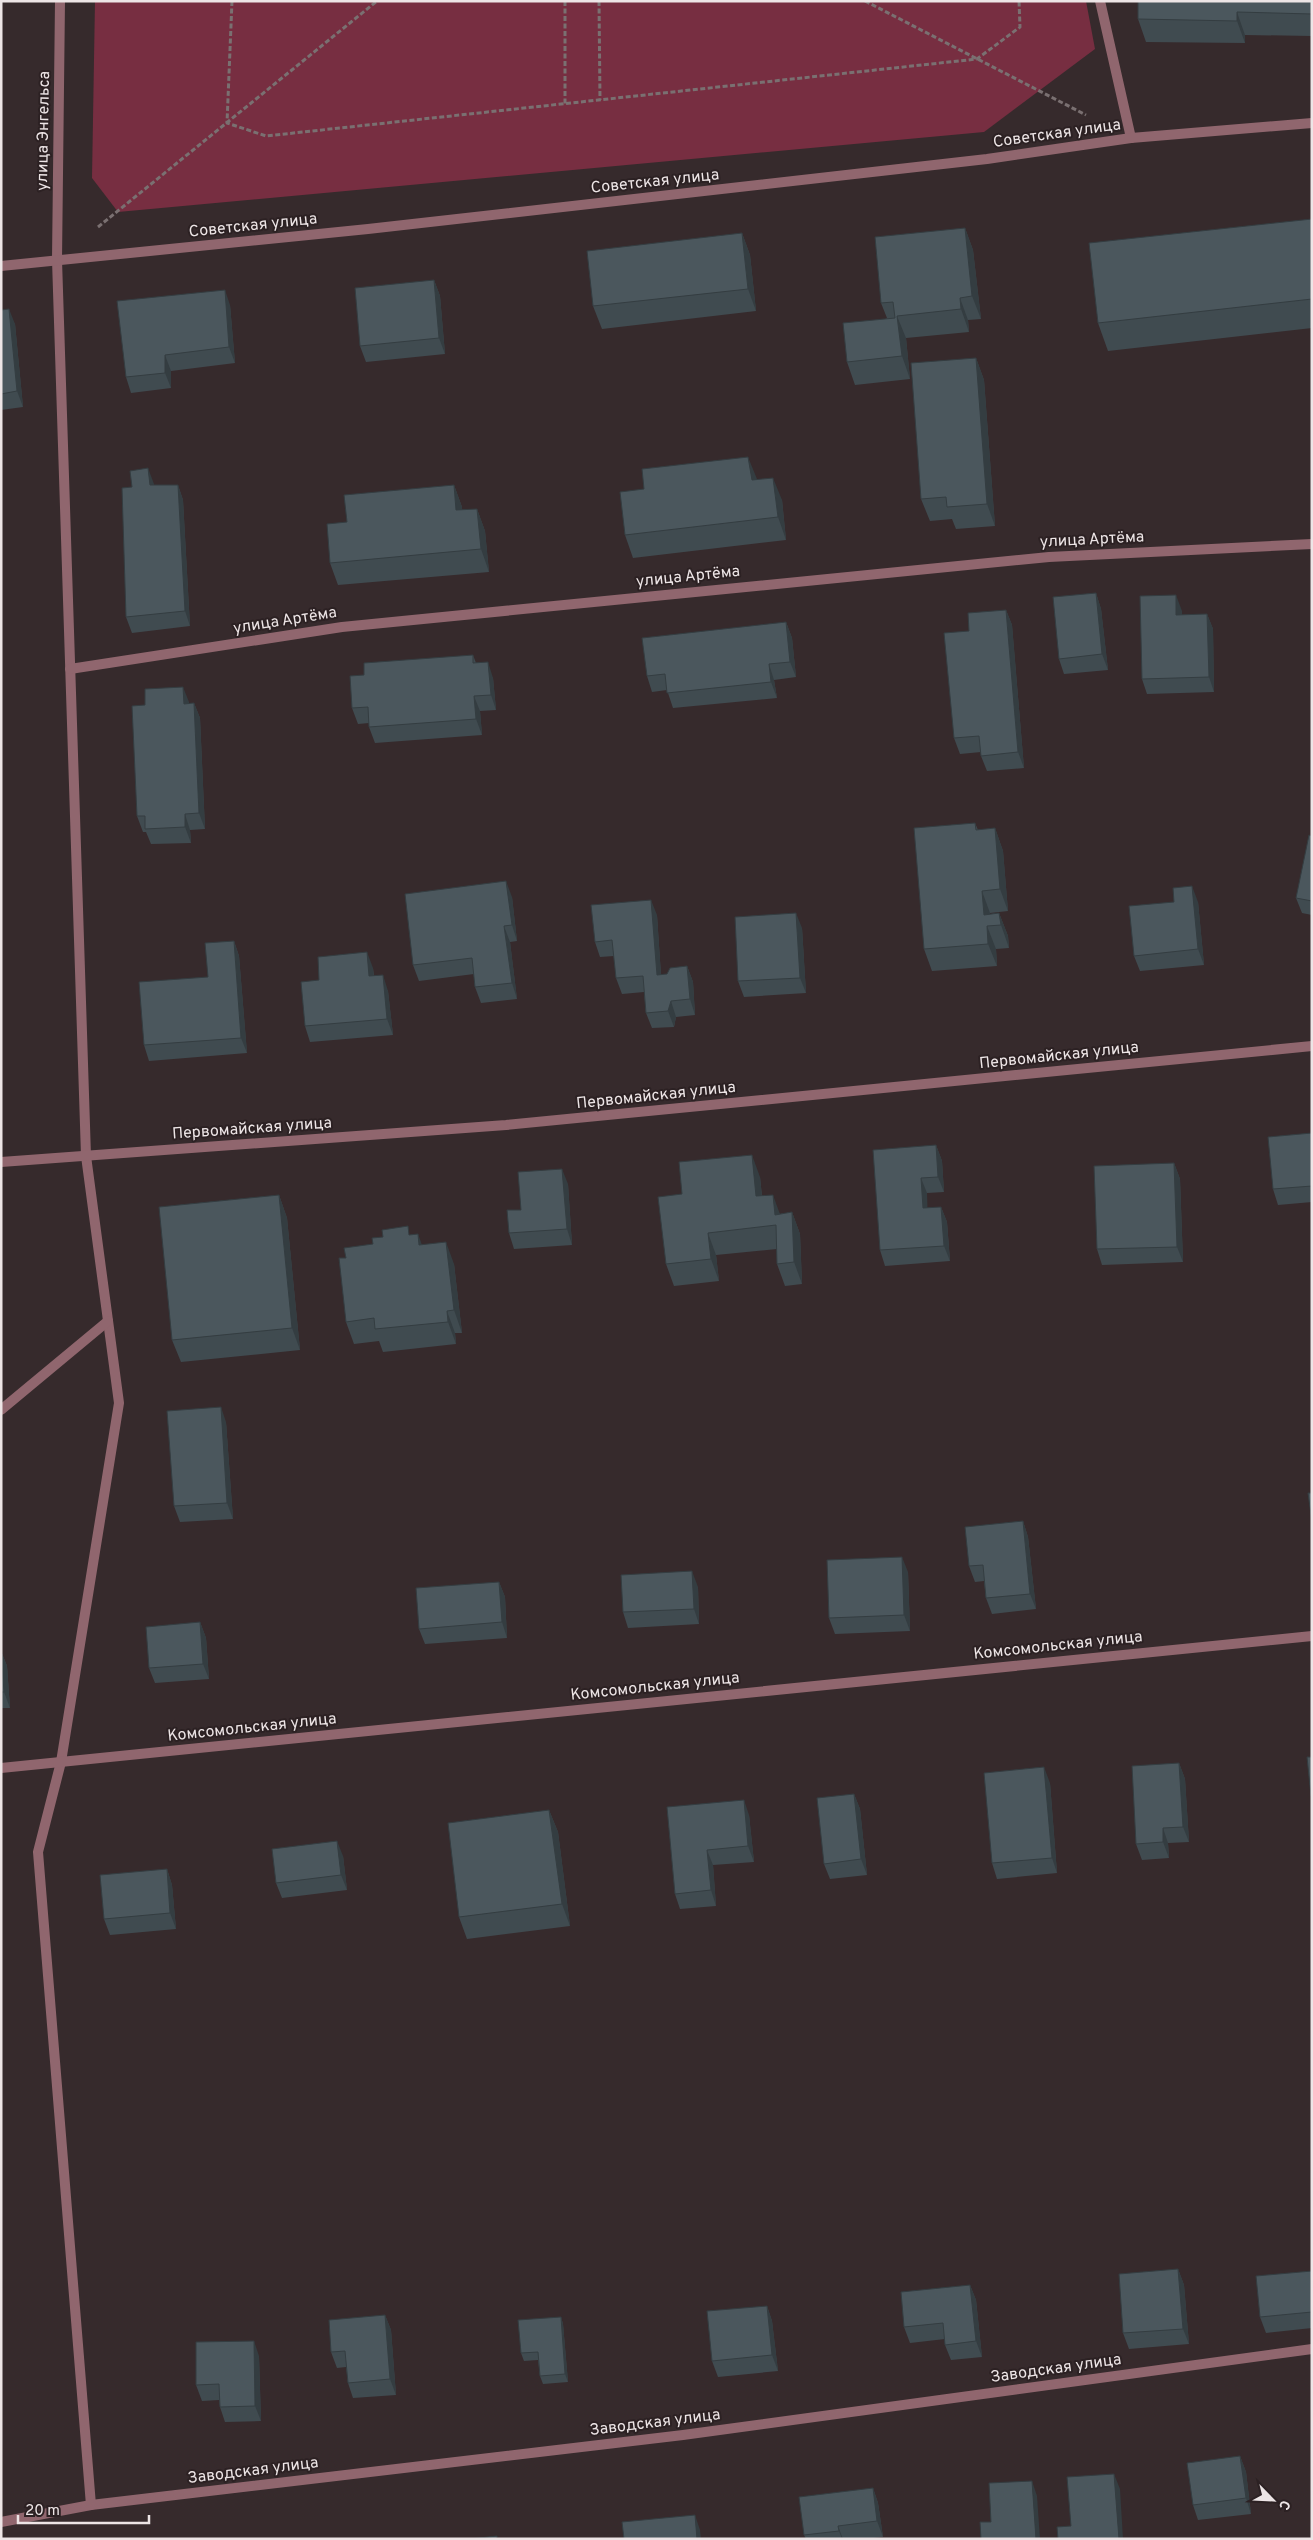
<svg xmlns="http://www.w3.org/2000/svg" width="1313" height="2540" font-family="Overpass,sans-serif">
<rect width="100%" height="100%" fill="#362a2c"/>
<!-- green -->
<polygon fill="#772e41" points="95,1 1086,1 1095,49 984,132 118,212 92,178"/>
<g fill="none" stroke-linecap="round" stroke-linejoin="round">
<!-- path -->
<g stroke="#7a7071" stroke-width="3" stroke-dasharray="5 2.5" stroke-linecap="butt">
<polyline points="232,1 227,123 266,136 977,59 1020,27 1019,1"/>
<polyline points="565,1 565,104"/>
<polyline points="599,1 600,100"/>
<polyline points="865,1 1086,115"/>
<polyline points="98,227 377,1"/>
</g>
<!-- minor -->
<g stroke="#90666e" stroke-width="10">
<polyline points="60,1 57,260 86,1156 119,1403 61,1762 38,1852 91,2505"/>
<polyline points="1100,1 1131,138"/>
<polyline points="1,266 368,229 987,159 1131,138 1312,123"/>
<polyline points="70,669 342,627 1049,557 1312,544"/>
<polyline points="1,1162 506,1125 1312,1046"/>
<polyline points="1,1410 108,1321"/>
<polyline points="1,1768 1312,1636"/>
<polyline points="1,2522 91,2505 683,2435 1312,2349"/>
</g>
</g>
<!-- wall -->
<g fill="#404b50">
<polygon points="1312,1 1312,36 1245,35 1245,43 1146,42 1138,19"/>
<polygon points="1312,219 1312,328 1108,351 1098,323"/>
<polygon points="965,228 973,250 981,319 968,320 969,332 906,338 910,379 855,385 847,362 887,318 881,303"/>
<polygon points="742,233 750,255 756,311 602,329 593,306"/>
<polygon points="434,280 440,296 445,354 366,362 360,346"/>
<polygon points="230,305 235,363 171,371 171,388 131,393 126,377"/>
<polygon points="1,310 15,324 23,407 1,410"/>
<polygon points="976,358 984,380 995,526 956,529 952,519 930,521 921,499"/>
<polygon points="757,480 782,500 786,540 633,558 625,535"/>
<polygon points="154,484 154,485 178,485 183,500 190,626 132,633 126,617 132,487"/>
<polygon points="454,485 462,507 462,510 477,509 485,531 489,572 338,585 330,563 347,522"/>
<polygon points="1096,593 1101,609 1108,670 1064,674 1059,659"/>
<polygon points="1006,610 1012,625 1024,768 987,771 981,756 981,752 960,754 954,738 969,631"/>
<polygon points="1182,611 1182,615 1207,614 1213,629 1214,692 1147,694 1142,679"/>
<polygon points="786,622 792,638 796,677 774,680 777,698 673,708 667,690 652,692 647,676"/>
<polygon points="473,655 476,663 493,678 496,710 480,711 482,735 375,743 369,727 369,723 358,724 352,708 364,675"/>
<polygon points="189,702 189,703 194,703 200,718 205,829 190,830 191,843 151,844 146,832 143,832 137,816"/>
<polygon points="975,823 978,830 995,828 1003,851 1008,911 990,913 990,914 999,913 1008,936 1009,948 996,949 997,966 932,971 924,949"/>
<polygon points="1312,836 1312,915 1302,913 1296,898"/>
<polygon points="512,897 517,941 510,942 517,999 481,1003 475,987 474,974 419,981 413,965"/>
<polygon points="1198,902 1204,965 1140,971 1134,956"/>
<polygon points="657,915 661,975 667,974 687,966 693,982 695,1015 676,1017 674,1027 652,1028 646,1013 644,992 622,994 616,978 614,956 600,957 595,942"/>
<polygon points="802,928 806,993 744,997 738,981"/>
<polygon points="234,941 239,956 247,1053 149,1061 144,1045 208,977"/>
<polygon points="373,968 374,976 388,991 393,1035 310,1042 305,1026 319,980"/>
<polygon points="1312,1133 1312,1202 1278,1205 1273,1189"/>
<polygon points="936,1145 942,1161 944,1192 927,1193 927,1208 941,1207 947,1222 950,1261 885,1266 880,1250"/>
<polygon points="1174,1163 1180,1179 1183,1262 1102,1265 1097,1249"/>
<polygon points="760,1177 762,1196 780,1214 792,1212 800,1234 802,1284 785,1286 777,1264 777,1249 716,1255 719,1281 674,1286 666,1264 682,1194"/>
<polygon points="568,1184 572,1245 514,1249 509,1233 521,1210"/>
<polygon points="279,1195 287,1218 300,1350 181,1362 172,1340"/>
<polygon points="411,1235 422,1245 454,1264 462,1333 455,1333 456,1344 383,1352 379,1341 354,1344 346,1322 346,1258 373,1244"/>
<polygon points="226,1422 233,1519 180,1522 174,1506"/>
<polygon points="1023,1521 1028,1537 1036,1609 992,1614 986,1598 984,1581 975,1582 969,1566"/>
<polygon points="908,1572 910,1631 835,1634 829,1618"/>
<polygon points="499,1582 505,1597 507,1638 425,1644 419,1629"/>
<polygon points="698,1587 699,1624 628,1628 623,1612"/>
<polygon points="200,1622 206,1638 209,1679 155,1683 149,1668"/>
<polygon points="1,1651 7,1666 10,1708 1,1708"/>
<polygon points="1179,1763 1185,1779 1189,1842 1168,1843 1169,1858 1142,1860 1136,1844"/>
<polygon points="1050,1783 1057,1873 997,1879 992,1863"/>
<polygon points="854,1794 860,1809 867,1875 830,1879 824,1864"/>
<polygon points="667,1807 749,1815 754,1862 713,1865 716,1906 680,1909 675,1894"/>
<polygon points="549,1810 558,1832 570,1926 467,1939 459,1917"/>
<polygon points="343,1856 347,1890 282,1898 276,1883"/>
<polygon points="167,1869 172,1885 176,1929 110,1935 104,1919"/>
<polygon points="1178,2269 1184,2285 1189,2344 1129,2349 1123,2333"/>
<polygon points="1312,2271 1312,2328 1266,2333 1260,2317"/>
<polygon points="970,2285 976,2300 982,2357 951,2360 945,2345 945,2339 910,2343 904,2327"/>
<polygon points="767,2306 772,2321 778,2371 718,2377 712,2361"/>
<polygon points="385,2315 391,2330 396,2395 353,2398 348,2383 346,2367 337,2368 331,2352"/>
<polygon points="561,2317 563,2324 568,2382 543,2384 540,2376 538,2360 524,2361 521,2353"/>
<polygon points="259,2356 261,2421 225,2422 220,2407 219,2400 202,2401 196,2385"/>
<polygon points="1240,2456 1246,2472 1251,2514 1198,2520 1193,2505"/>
<polygon points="873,2488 878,2503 883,2537 865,2539 806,2539 804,2535"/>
</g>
<!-- shaded-wall -->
<g fill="#343d41">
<polygon points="1237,12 1245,35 1245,43 1237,21"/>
<polygon points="965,228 973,250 981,319 972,296"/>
<polygon points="742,233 750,255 756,311 748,289"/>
<polygon points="434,280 440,296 445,354 439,338"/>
<polygon points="225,290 230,305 235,363 229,347"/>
<polygon points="960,298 968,320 969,332 961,309"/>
<polygon points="9,309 15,324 23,407 17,391"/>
<polygon points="897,316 906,338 910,379 902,356"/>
<polygon points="165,355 171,371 171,388 165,373"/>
<polygon points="976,358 984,380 995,526 987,504"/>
<polygon points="748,457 757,479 760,503 752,480"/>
<polygon points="148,468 154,484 156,501 150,485"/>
<polygon points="773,478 782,500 786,540 778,517"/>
<polygon points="178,485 183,500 190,626 185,611"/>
<polygon points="454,485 462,507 464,533 456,510"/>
<polygon points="477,509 485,531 489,572 481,549"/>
<polygon points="1096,593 1101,609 1108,670 1102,654"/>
<polygon points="1176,595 1182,611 1182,630 1176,615"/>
<polygon points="1006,610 1012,625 1024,768 1018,752"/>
<polygon points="1207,614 1213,629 1214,692 1209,677"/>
<polygon points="786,622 792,638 796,677 790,662"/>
<polygon points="488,662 493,678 496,710 491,695"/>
<polygon points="769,664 774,680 777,698 771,682"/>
<polygon points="183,687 189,702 190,719 184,704"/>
<polygon points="474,696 480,711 482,735 476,719"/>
<polygon points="194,703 200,718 205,829 199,813"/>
<polygon points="185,814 190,830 191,843 185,827"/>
<polygon points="995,828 1003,851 1008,911 1000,889"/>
<polygon points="506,881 512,897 517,941 512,925"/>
<polygon points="1192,886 1198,902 1204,965 1198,949"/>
<polygon points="982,891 990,913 991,926 984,915"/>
<polygon points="651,900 657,915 662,990 657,975"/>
<polygon points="796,913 802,928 806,993 800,978"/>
<polygon points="999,913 1008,936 1009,948 1001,925"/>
<polygon points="504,926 510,942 517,999 512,983"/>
<polygon points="987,926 996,949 997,966 988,944"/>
<polygon points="234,941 239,956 247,1053 241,1038"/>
<polygon points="367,952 373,968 375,992 369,976"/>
<polygon points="687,966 693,982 695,1015 690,999"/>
<polygon points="383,975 388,991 393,1035 387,1019"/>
<polygon points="671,1001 676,1017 674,1027 668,1011"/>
<polygon points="936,1145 942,1161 944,1192 938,1177"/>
<polygon points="752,1155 760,1177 764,1218 756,1196"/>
<polygon points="1174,1163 1180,1179 1183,1262 1177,1247"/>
<polygon points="562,1169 568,1184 572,1245 567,1229"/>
<polygon points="921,1178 927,1193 928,1224 923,1208"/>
<polygon points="279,1195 287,1218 300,1350 292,1328"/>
<polygon points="773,1195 781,1217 775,1215"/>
<polygon points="941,1207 947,1222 950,1261 944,1246"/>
<polygon points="792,1212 800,1234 802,1284 794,1262"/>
<polygon points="708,1233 716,1255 719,1281 711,1259"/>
<polygon points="418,1234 426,1256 419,1245"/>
<polygon points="446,1242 454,1264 462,1333 454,1310"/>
<polygon points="447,1311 455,1333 456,1344 448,1322"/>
<polygon points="221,1407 226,1422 233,1519 227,1503"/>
<polygon points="1023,1521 1028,1537 1036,1609 1030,1594"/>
<polygon points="902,1557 908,1572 910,1631 904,1615"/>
<polygon points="692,1571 698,1587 699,1624 694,1609"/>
<polygon points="499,1582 505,1597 507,1638 502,1622"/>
<polygon points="200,1622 206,1638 209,1679 203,1664"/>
<polygon points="1,1651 7,1666 10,1708 4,1692"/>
<polygon points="1179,1763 1185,1779 1189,1842 1183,1827"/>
<polygon points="1044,1767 1050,1783 1057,1873 1052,1858"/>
<polygon points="854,1794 860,1809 867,1875 861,1859"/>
<polygon points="744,1800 749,1815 754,1862 748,1846"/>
<polygon points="549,1810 558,1832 570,1926 562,1904"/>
<polygon points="1163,1828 1168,1843 1169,1858 1163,1842"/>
<polygon points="337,1841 343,1856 347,1890 341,1875"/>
<polygon points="707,1850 713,1865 716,1906 711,1890"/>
<polygon points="167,1869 172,1885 176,1929 170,1913"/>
<polygon points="1178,2269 1184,2285 1189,2344 1183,2329"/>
<polygon points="970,2285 976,2300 982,2357 976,2341"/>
<polygon points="767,2306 772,2321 778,2371 772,2355"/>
<polygon points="385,2315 391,2330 396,2395 390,2379"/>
<polygon points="561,2317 563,2324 568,2382 565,2374"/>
<polygon points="254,2341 259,2356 261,2421 255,2406"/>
<polygon points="1240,2456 1246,2472 1251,2514 1246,2498"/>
<polygon points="1114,2474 1120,2489 1123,2539 1119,2539"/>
<polygon points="1032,2481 1037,2496 1040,2539 1036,2539"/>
<polygon points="873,2488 878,2503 883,2537 877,2521"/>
<polygon points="695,2515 700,2530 701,2539 697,2539"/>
<polygon points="838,2526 843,2539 842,2539 839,2531"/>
</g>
<!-- building -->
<g fill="#4b575d" stroke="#343d41">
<polygon points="1138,1 1312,1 1312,14 1237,12 1237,21 1138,19"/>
<polygon points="1312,219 1312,299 1098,323 1089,243"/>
<polygon points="965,228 972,296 960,298 961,309 897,316 902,356 847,362 843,323 895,318 893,302 881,303 875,237"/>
<polygon points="742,233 748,289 593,306 587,251"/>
<polygon points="434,280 439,338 360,346 355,288"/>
<polygon points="225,290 229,347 165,355 165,373 126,377 117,301"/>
<polygon points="9,309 17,391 1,394 1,310"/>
<polygon points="976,358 987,504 947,507 946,497 921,499 911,363"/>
<polygon points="748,457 752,480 773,478 778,517 625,535 620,492 644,489 642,469"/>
<polygon points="148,468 150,485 178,485 185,611 126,617 122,488 132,487 130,471"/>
<polygon points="454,485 456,510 477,509 481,549 330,563 327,524 347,522 344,495"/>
<polygon points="1096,593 1102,654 1059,659 1053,597"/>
<polygon points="1176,595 1176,615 1207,614 1209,677 1142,679 1140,596"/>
<polygon points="1006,610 1018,752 981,756 979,736 954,738 944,633 969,631 968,613"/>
<polygon points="786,622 790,662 769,664 771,682 667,693 665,674 647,676 642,638"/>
<polygon points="473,655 473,663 488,662 491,695 474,696 476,719 369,727 368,707 352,708 350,676 364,675 364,663"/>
<polygon points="183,687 184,704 194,703 199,813 185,814 185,827 145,829 145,816 137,816 132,706 145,705 145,689"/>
<polygon points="975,823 976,830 995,828 1000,889 982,891 984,915 999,913 1001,925 987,926 988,944 924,949 914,828"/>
<polygon points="1309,835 1312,836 1312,901 1296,898"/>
<polygon points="506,881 512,925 504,926 512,983 475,987 472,958 413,965 405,894"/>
<polygon points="1192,886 1198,949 1134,956 1129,906 1174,902 1173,888"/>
<polygon points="651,900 657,975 667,974 670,968 687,966 690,999 671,1001 668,1011 646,1013 643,976 616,978 612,940 595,942 591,905"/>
<polygon points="796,913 800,978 738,981 735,917"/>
<polygon points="234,941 241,1038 144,1045 139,982 208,977 205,943"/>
<polygon points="367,952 369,976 383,975 387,1019 305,1026 301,982 319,980 318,957"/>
<polygon points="1312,1133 1312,1186 1273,1189 1268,1137"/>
<polygon points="936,1145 938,1177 921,1178 923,1208 941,1207 944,1246 880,1250 873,1150"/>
<polygon points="752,1155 756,1196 773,1195 775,1215 792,1212 794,1262 777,1264 776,1225 708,1233 711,1259 666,1264 658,1197 682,1194 679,1162"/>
<polygon points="1174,1163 1177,1247 1097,1249 1094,1166"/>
<polygon points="562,1169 567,1229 509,1233 507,1210 521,1210 518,1172"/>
<polygon points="279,1195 292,1328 172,1340 159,1207"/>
<polygon points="408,1226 409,1235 418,1234 419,1245 446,1242 454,1310 447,1311 448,1322 375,1329 374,1318 346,1322 339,1258 346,1258 344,1248 373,1244 372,1238 383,1237 382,1230"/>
<polygon points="221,1407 227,1503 174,1506 167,1411"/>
<polygon points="1308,1493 1312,1493 1312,1522"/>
<polygon points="1023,1521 1030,1594 986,1598 983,1565 969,1566 965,1527"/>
<polygon points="902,1557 904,1615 829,1618 827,1560"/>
<polygon points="692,1571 694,1609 623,1612 621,1575"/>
<polygon points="499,1582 502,1622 419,1629 416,1588"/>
<polygon points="200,1622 203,1664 149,1668 146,1627"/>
<polygon points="1,1651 4,1692 1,1692"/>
<polygon points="1307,1757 1312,1757 1312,1796 1311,1796"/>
<polygon points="1179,1763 1183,1827 1163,1828 1163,1842 1136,1844 1132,1766"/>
<polygon points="1044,1767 1052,1858 992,1863 984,1773"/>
<polygon points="854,1794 861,1859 824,1864 817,1798"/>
<polygon points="744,1800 748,1846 707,1850 711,1890 675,1894 667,1807"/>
<polygon points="549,1810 562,1904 459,1917 448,1823"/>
<polygon points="337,1841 341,1875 276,1883 272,1849"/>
<polygon points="167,1869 170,1913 104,1919 100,1875"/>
<polygon points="1178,2269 1183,2329 1123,2333 1119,2274"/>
<polygon points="1312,2271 1312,2312 1260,2317 1256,2276"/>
<polygon points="970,2285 976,2341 945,2345 943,2323 904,2327 901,2292"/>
<polygon points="767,2306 772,2355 712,2361 707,2311"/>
<polygon points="385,2315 390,2379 348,2383 345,2351 331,2352 329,2320"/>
<polygon points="561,2317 565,2374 540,2376 538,2352 521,2353 518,2320"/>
<polygon points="254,2341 255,2406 220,2407 219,2384 196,2385 196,2342"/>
<polygon points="1240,2456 1246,2498 1193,2505 1187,2463"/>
<polygon points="1114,2474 1119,2539 1058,2539 1057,2527 1071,2526 1067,2477"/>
<polygon points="1032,2481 1036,2539 981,2539 980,2522 991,2522 989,2483"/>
<polygon points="873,2488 877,2521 838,2526 839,2531 804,2535 799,2497"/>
<polygon points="695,2515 697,2539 624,2539 622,2522"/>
<polygon points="497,2536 497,2539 470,2539"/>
</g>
<g text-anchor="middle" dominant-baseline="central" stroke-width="4" stroke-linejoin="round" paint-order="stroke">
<!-- street labels -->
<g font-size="16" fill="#ede5e6" stroke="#2c2123">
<text transform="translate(44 131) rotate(-89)">улица Энгельса</text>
<text transform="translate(1057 134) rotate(-8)">Советская улица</text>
<text transform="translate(655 182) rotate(-6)">Советская улица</text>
<text transform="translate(253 226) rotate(-6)">Советская улица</text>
<text transform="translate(1092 540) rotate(-3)">улица Артёма</text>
<text transform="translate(688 577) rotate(-6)">улица Артёма</text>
<text transform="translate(285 621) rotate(-9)">улица Артёма</text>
<text transform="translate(1059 1056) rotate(-6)">Первомайская улица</text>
<text transform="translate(656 1096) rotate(-6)">Первомайская улица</text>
<text transform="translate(252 1129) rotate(-4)">Первомайская улица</text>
<text transform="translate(1058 1646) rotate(-6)">Комсомольская улица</text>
<text transform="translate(655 1687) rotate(-6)">Комсомольская улица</text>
<text transform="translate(252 1728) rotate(-6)">Комсомольская улица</text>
<text transform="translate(1056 2369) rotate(-8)">Заводская улица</text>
<text transform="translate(655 2423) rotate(-7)">Заводская улица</text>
<text transform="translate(253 2471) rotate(-7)">Заводская улица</text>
</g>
</g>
<!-- border -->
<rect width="1313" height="2540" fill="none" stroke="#ede5e6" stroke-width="5"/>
<!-- north arrow -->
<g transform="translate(1273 2500) rotate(114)" stroke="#2c2123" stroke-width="4" paint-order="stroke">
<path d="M0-4L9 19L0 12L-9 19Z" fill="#ede5e6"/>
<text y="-8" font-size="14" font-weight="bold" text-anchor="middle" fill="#ede5e6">С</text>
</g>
<!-- scale -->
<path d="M18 2515v8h131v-8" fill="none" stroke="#ede5e6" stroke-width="2.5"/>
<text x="25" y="2515" font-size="15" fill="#ede5e6" stroke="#2c2123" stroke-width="4" paint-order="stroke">20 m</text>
</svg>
